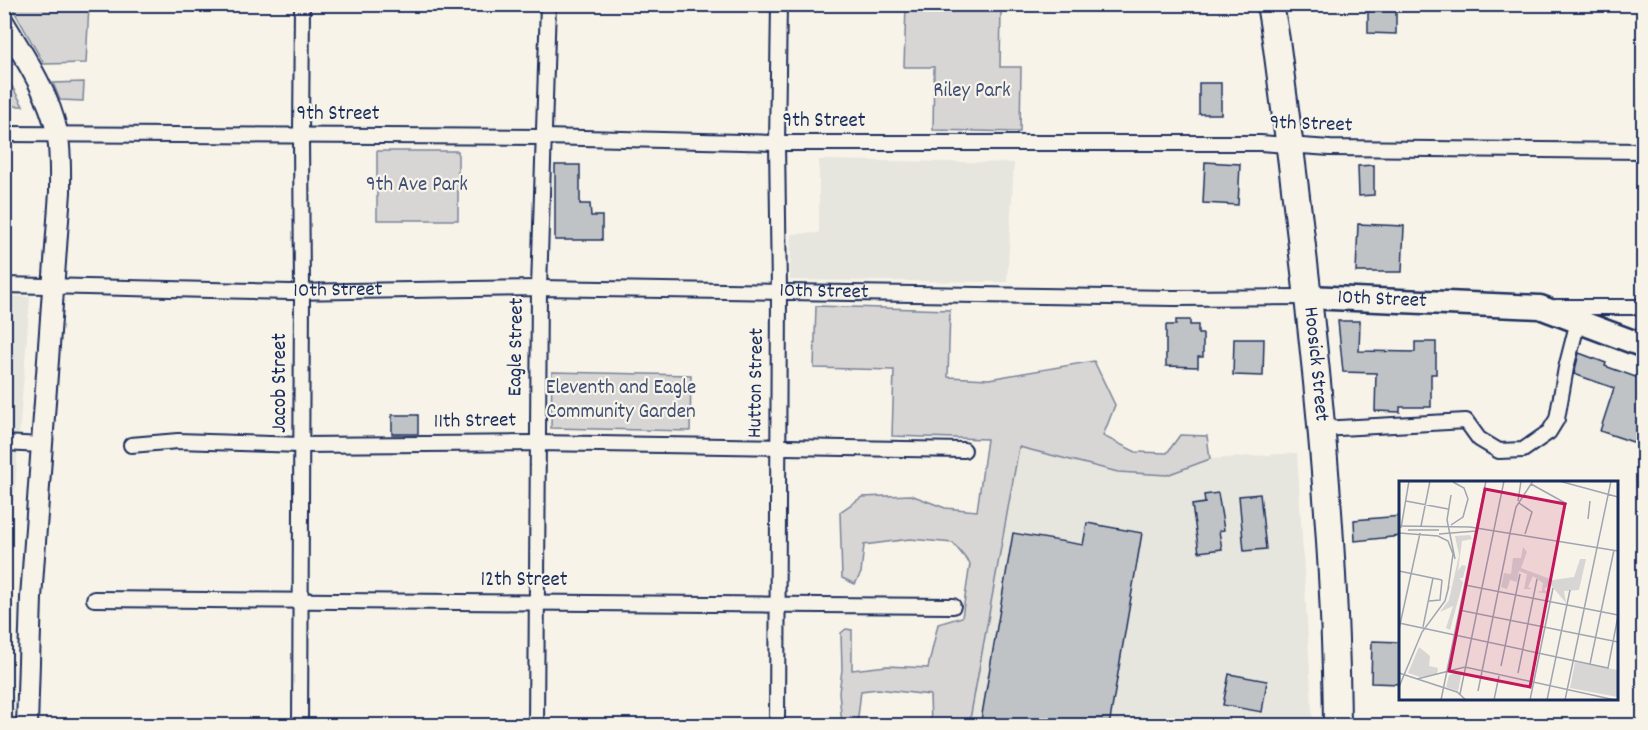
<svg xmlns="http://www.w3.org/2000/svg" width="1648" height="730" font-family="Dekko,sans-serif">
<rect width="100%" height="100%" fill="#f7f3e8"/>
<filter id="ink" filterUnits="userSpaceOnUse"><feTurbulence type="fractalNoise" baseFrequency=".0167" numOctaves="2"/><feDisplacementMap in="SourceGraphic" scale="12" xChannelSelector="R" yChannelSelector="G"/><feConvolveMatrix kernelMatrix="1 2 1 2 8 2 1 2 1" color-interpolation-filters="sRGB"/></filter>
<g filter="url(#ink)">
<!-- built -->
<g fill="#e6e5de">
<polygon points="819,160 1014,163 1007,282 790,280 791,234 819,233"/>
<polygon points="5,296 30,297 5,613 5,726"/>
<polygon points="1019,447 1118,472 1167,475 1210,459 1297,453 1313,725 969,726"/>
</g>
<!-- green -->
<g fill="#d7d6d4" stroke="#798299" stroke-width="1.5">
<polygon points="13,5 89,5 86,63 44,64 13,9"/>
<polygon points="906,6 1001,8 1000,67 1021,67 1020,132 933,130 934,67 904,67"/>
<polygon points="4,74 5,74 23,106 5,106"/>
<polygon points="1640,77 1643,77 1643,131 1638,131"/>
<polygon points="84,82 83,101 60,100 53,83"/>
<rect x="377" y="151" width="81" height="69"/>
<polygon points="816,306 950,310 948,377 989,379 1094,361 1115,405 1103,436 1136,452 1167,453 1180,435 1207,436 1210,459 1167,475 1118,472 1019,447 969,725 931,725 930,695 878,689 861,691 857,725 842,725 839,692 842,670 841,633 846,629 852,630 852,670 887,666 928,668 938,624 962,617 970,564 953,543 910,539 864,545 861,573 855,584 842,578 840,512 862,497 911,495 945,508 977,511 987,439 892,436 894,370 814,368"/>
<polygon points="552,372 691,375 690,431 551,428"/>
</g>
<!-- building -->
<g fill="#c0c3c5" stroke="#1b2f5e" stroke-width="1.5">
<polygon points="1368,11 1396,11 1396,34 1368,33"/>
<rect x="1199" y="83" width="22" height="31"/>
<polygon points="1205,162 1240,164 1238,205 1203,203"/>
<polygon points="555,165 580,165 580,204 590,204 591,216 602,216 602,240 555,240"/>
<polygon points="1374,165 1374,195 1359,196 1358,166"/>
<polygon points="1358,224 1404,226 1402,272 1356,272"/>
<polygon points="1176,320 1190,320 1190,325 1198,325 1198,334 1203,334 1203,357 1198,357 1198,367 1166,366 1166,325 1176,325"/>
<polygon points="1338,321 1360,321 1359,351 1415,352 1415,342 1436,342 1436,374 1431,374 1431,407 1400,407 1400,412 1375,411 1376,373 1343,372"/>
<polygon points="1234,339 1264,339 1263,376 1233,375"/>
<polygon points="1579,353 1606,363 1605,366 1644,380 1644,422 1636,443 1600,431 1614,388 1574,374"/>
<rect x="392" y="415" width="26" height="19"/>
<polygon points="1218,493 1224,530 1219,531 1222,549 1199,552 1192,505 1205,503 1204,495"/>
<polygon points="1260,494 1266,549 1244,551 1239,496"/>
<polygon points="1401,516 1401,536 1355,541 1354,520"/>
<polygon points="1087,523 1142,533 1109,726 980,726 1013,533 1083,545"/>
<polygon points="1372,641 1401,642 1401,684 1371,683"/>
<polygon points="1229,674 1267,681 1262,712 1223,705"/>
</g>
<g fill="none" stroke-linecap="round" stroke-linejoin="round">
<defs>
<g id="street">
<polyline points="4,134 544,137 777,143 1260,143 1330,148 1644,151"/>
<path id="s1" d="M4,285L290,292L539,288L1174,298L1308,297"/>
<polyline points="1556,307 1644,307"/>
<polyline points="1321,429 1466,421 1479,439 1499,451 1523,450 1549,432 1557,419 1566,368 1578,321"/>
<polyline points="4,443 42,445"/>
<polyline points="131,445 178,441 301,445 537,443 964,450"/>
<polyline points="94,599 953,606"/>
<polyline points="300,726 302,292 301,136 302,4"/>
<polyline points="536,726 539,288 548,4"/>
<polyline points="777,726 779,291 777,143 779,4"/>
</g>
<path id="secondary" d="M4,23C25,58 48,92 57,132C61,151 60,173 60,192L31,598L27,726"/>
<g id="primary">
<path id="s2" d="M1308,297L1540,307L1644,346"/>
</g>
<g id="highway">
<path id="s3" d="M1270,4L1276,40C1306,268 1335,496 1337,726"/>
</g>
</defs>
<!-- street casing -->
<use href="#street" stroke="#1b2f5e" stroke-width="18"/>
<!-- secondary casing -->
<use href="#secondary" stroke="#1b2f5e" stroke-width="24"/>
<!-- primary casing -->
<use href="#primary" stroke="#1b2f5e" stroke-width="27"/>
<!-- highway casing -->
<use href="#highway" stroke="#1b2f5e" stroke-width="30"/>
<!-- street -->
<use href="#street" stroke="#f7f3e8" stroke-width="14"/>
<!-- secondary -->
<use href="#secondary" stroke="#f7f3e8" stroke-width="20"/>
<!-- primary -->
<use href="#primary" stroke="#f7f3e8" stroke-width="22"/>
<!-- highway -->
<use href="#highway" stroke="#f7f3e8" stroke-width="26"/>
</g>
</g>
<g text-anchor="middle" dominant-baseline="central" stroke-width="4.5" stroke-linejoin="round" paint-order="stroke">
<!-- park labels -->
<g font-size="21" fill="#415076" stroke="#f7f3e8">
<text x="972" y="92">Riley Park</text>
<text x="417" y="186">9th Ave Park</text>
<text x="621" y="389">Eleventh and Eagle<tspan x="621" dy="24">Community Garden</tspan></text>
</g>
<!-- street labels -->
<g font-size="21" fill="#1b2f5e" stroke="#f7f3e8">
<text x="338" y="115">9th Street</text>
<text x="824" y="122">9th Street</text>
<text transform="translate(1311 125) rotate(2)">9th Street</text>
<text stroke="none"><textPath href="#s1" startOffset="334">10th Street</textPath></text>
<text stroke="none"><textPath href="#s1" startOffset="820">10th Street</textPath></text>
<text stroke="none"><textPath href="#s2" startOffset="74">10th Street</textPath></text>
<text transform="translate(517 347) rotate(-89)">Eagle Street</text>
<text stroke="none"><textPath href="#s3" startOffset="363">Hoosick Street</textPath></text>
<text transform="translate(281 383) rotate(-90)">Jacob Street</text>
<text transform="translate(757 383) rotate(-89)">Hutton Street</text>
<text transform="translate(475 422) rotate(-1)">11th Street</text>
<text x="524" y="581">12th Street</text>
</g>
</g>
<!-- overview -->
<g transform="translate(1399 481)">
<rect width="219" height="219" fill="#f7f3e8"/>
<path d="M71,54L73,58L63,60L59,90L63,84L67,85L64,97H60L64,101L51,149L47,147L54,125L41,131L50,119L60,74L56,55ZM124,66L128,71L122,87L154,99L175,96L181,78H187L180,109L165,110L167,122L151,103L145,108L150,113L138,111L143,110L144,102L134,95L129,106L133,108H125L128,93L120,90L118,101L111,99L108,108L102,106L105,92L112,93L114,77H122ZM20,166L31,175L30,185L39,187L38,193L21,196L9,192ZM176,181L219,189V216L171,207ZM63,190L59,210L47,206L50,194Z" fill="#d7d6d4"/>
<path fill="none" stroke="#9fa5b1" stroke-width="1.5" d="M160,0L219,16M132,3L168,23M52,14L48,39L56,78M7,20L49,28M119,20L122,0M120,22L133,31L126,53M189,38L191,20M52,44L64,36L69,18L65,7L54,1M0,45L71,46L219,70M22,45L31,0M2,47L10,0M9,49H40M0,52L39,55L49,60L54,73L49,108M111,52L117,26L134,0M40,53L77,50M0,90L43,99M66,104L219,134M30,120L41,119L43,99M60,129L219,161M0,142L209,187L219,135M24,146L34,97M0,148L21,52M191,183L215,69M102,185L121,93M0,192L58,211L67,219M119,192L138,98M18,198L66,186L216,219M0,206L23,151L46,120L50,105M79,210L111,52M61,213L105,0M42,219L87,0M95,219L100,195M131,219L154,107M148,219L171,109M166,219L212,0"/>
<path fill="#c2185b" fill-opacity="0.15" stroke="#c2185b" stroke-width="3" d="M86,8L166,23L131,206L50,190Z"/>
<rect width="219" height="219" fill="none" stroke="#1b2f5e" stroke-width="3"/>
</g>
<!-- margin -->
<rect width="1648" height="730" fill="none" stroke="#f7f3e8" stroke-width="24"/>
<rect x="12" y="12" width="1624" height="706" fill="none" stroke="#1b2f5e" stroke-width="2" filter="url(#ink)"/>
</svg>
